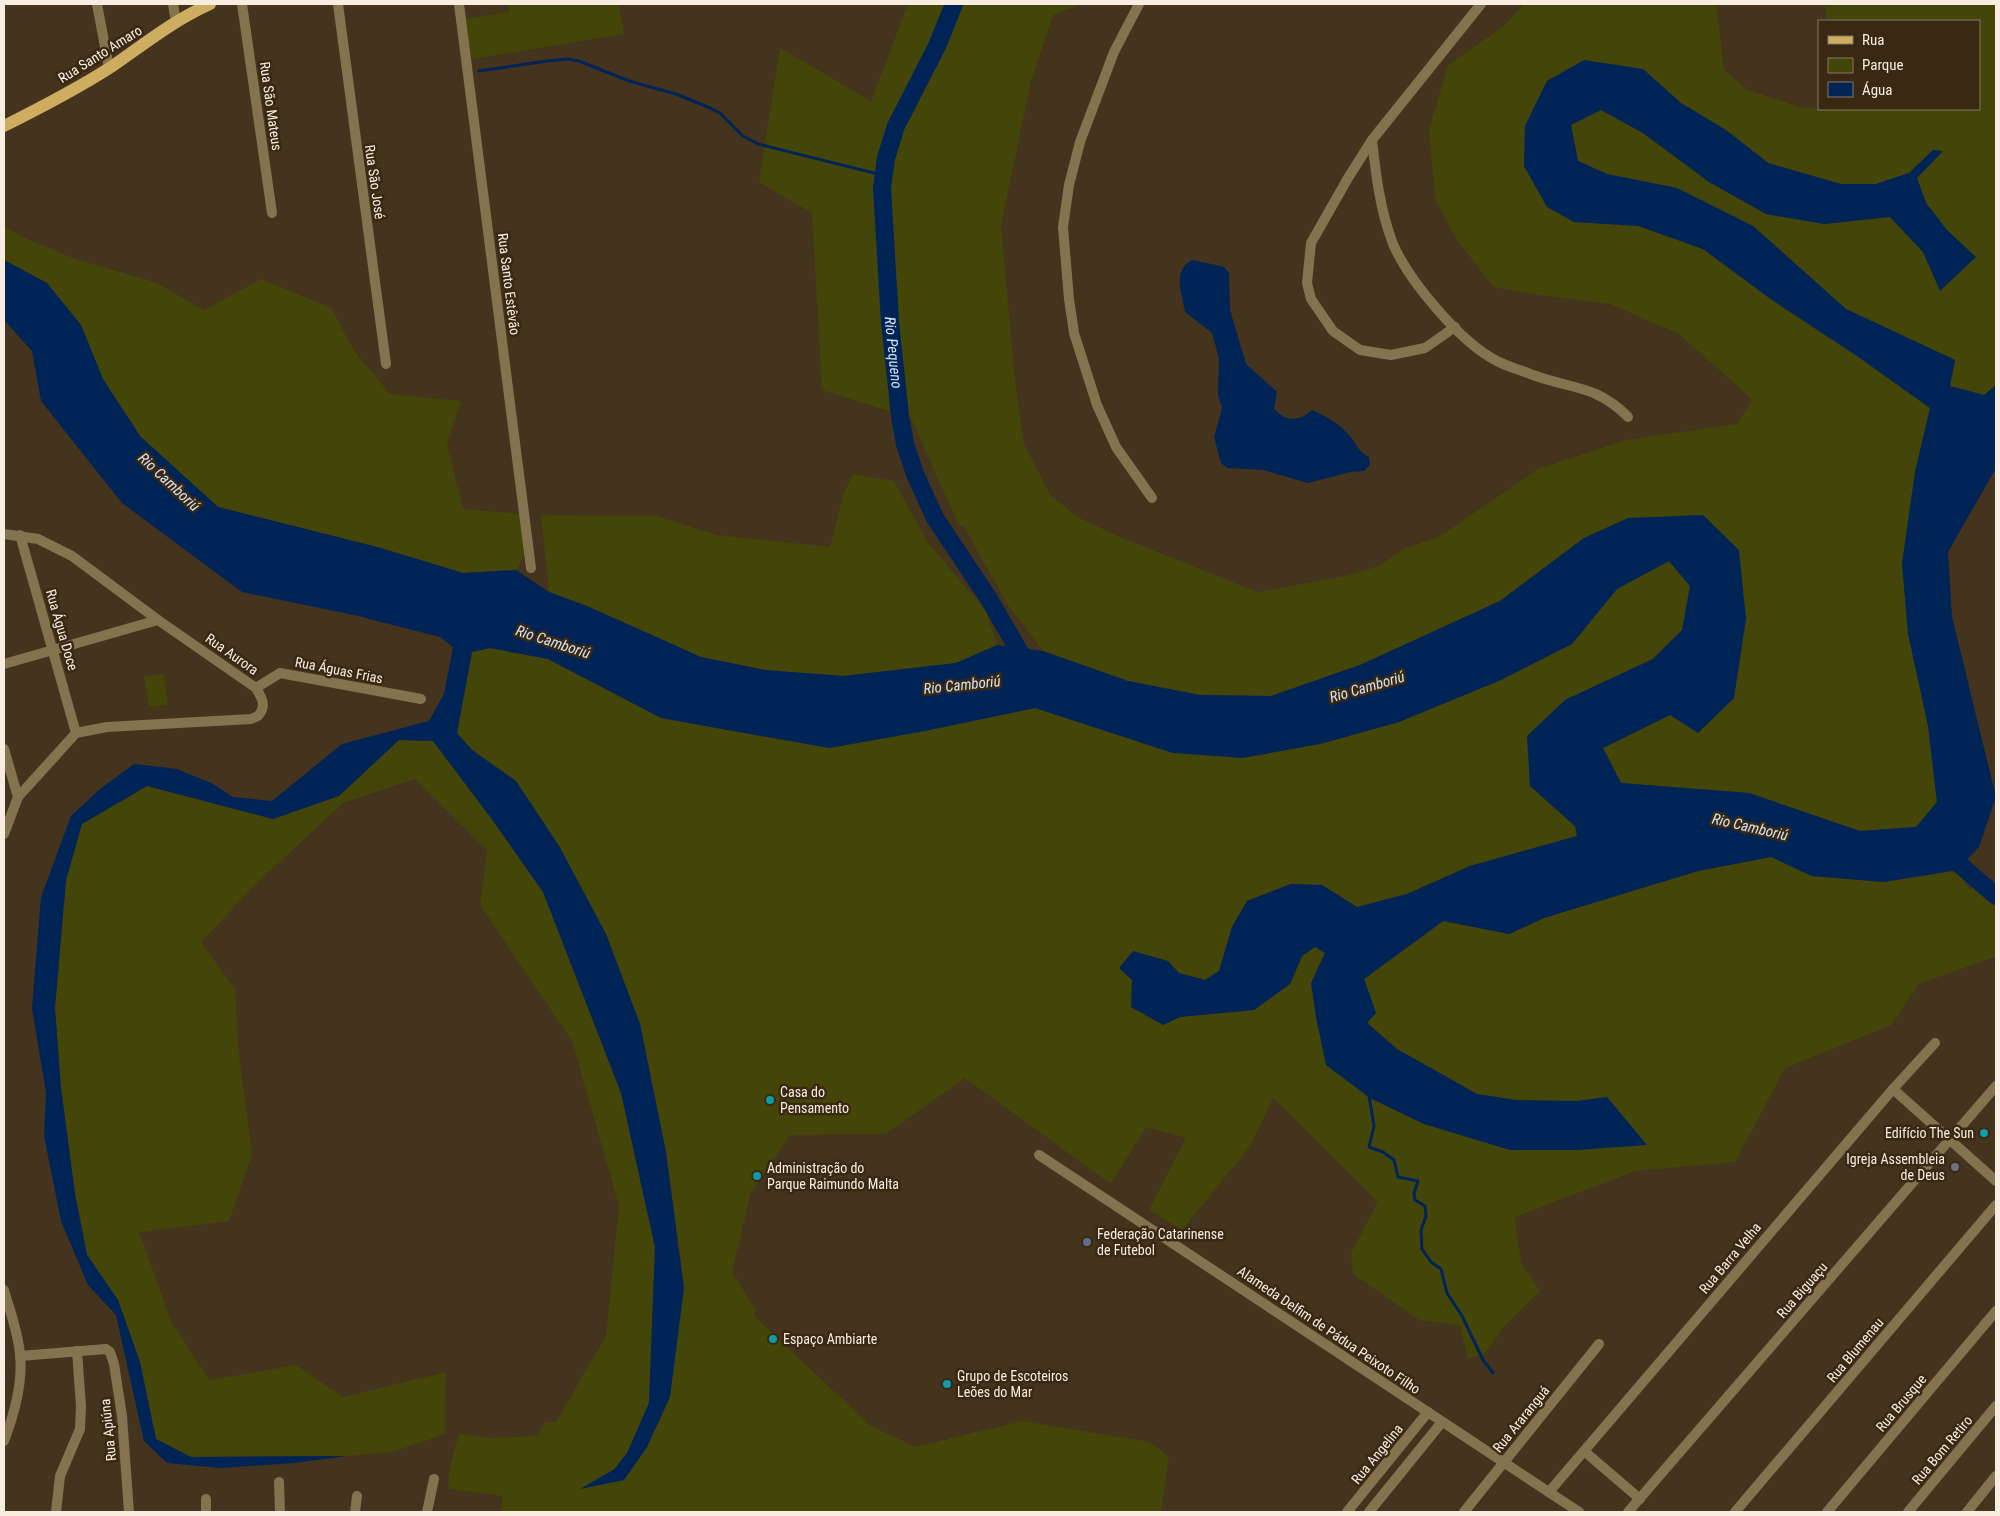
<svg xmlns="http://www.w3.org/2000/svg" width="2000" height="1516" font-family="'Roboto Condensed',sans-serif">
<rect width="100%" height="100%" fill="#44331d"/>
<!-- green -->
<g fill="#444509">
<polygon points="508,4 619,4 624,34 472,59 465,19 509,12"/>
<polygon points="908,4 1083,4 1053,15 1031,82 1001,225 1015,381 1024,444 1051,496 1078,517 1115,535 1257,592 1346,576 1379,566 1405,548 1439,537 1538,469 1626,440 1737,424 1753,400 1679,334 1610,304 1534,294 1493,287 1455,237 1435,198 1429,130 1448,65 1504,26 1524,4 1716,4 1724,70 1748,90 1800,107 1833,110 1979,109 1979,21 1827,21 1824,4 1996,4 1996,385 1984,395 1950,386 1955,360 1846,309 1753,226 1677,188 1607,174 1578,161 1571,125 1601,110 1643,133 1709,182 1766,214 1824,224 1890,217 1923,252 1941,290 1947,230 1926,203 1917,178 1942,151 1933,150 1909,173 1876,184 1841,184 1769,163 1726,130 1681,103 1643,69 1547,81 1525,126 1524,166 1574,222 1638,225 1703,249 1772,300 1857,356 1930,408 1915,472 1902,564 1928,726 1937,803 1916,827 1860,831 1749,793 1621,783 1603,748 1670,715 1734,698 1737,670 1739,550 1584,538 1500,601 1360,665 1271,696 1200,695 1128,681 1043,651 1007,604 963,525 959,526 911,418 822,390 812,213 759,182 780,48 871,101"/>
<polygon points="4,226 25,238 73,258 157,283 204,310 261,279 331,308 355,352 390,394 461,401 447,444 463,509 521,514 524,555 516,570 463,573 380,548 218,507 140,436 103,379 81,325 47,283 4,260"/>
<polygon points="853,474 894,481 928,543 986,611 997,645 956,663 843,676 765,670 701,657 587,606 549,592 541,515 657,516 717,535 830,547 843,495"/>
<polygon points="1668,561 1690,586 1682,630 1652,659 1565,700 1530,786 1575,827 1577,836 1470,866 1407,894 1357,907 1322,885 1291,884 1247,901 1232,927 1219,971 1205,980 1179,973 1168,961 1132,980 1163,1025 1180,1017 1254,1010 1290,984 1302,956 1315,947 1325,953 1311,983 1370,1098 1424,1124 1510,1150 1607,1097 1578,1101 1516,1100 1477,1094 1397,1049 1367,1022 1376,1013 1364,979 1444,921 1510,934 1544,918 1698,871 1771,857 1812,876 1884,882 1957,871 1969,889 1983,886 1996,900 1996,958 1991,958 1919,984 1891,1025 1785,1068 1735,1162 1635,1171 1515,1217 1521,1263 1540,1291 1502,1328 1487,1352 1468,1359 1460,1325 1419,1320 1353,1274 1351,1253 1378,1202 1273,1098 1251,1145 1182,1230 1149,1210 1186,1138 1146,1127 1111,1184 965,1078 886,1134 790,1135 751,1193 732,1272 755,1309 754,1316 871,1426 916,1447 1022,1421 1150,1442 1169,1457 1161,1512 501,1512 503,1496 448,1489 450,1466 459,1434 492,1438 538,1436 545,1422 556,1422 606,1336 619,1206 572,1041 480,905 487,850 415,779 343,803 258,882 201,942 235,989 239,1055 252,1155 229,1221 139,1232 172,1323 209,1380 296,1365 343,1397 446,1372 445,1434 392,1452 347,1456 191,1457 156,1439 140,1362 118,1300 87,1255 75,1194 61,1088 55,1009 66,880 82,824 147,786 273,819 339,796 399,740 433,741 491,818 543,892 621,1093 655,1247 649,1402 622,1465 582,1488 624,1480 647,1447 684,1288 666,1152 640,1024 606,934 559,846 516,781 472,750 457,733 472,652 490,648 548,659 661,718 829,748 925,731 1035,708 1173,753 1320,744 1399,722 1501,680 1572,644 1617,589"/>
<polygon points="164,674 168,705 149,707 144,676"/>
</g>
<!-- water -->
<g fill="#002456">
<polygon points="1584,60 1643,69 1681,103 1726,130 1768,163 1841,184 1876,184 1909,173 1933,150 1943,151 1917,178 1926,203 1947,230 1976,257 1940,291 1923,252 1890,217 1824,224 1766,214 1709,182 1643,133 1601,110 1571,125 1578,161 1607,174 1677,188 1753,226 1846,309 1955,360 1950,386 1984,395 1996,385 1996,468 1948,552 1952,617 1996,797 1979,847 1957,870 1884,882 1812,876 1771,857 1698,871 1544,918 1509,934 1443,921 1364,979 1376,1013 1367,1023 1397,1049 1477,1094 1516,1100 1578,1101 1607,1097 1647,1145 1577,1150 1510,1150 1424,1124 1370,1098 1326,1065 1316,1017 1311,983 1325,953 1315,947 1302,956 1290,984 1254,1010 1180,1017 1163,1025 1131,1007 1132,980 1119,968 1133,951 1168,961 1179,973 1205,980 1219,971 1232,927 1247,901 1291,884 1322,885 1357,907 1407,894 1470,866 1577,836 1575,826 1530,786 1527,736 1565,700 1653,659 1682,630 1690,586 1669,561 1617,589 1572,644 1501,680 1399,722 1320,744 1243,758 1173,753 1035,708 925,731 829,748 661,718 548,659 490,648 472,652 457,733 472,750 516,781 559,846 606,934 640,1024 666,1152 684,1288 670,1397 647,1447 624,1480 580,1489 622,1465 649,1403 655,1247 621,1093 543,892 491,818 433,741 399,740 339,796 273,819 147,786 82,824 66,880 55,1008 61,1088 75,1194 87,1255 118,1300 140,1362 156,1439 191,1457 347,1456 294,1463 221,1468 167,1463 144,1441 116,1315 88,1285 61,1221 44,1136 46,1093 32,1008 41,897 71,816 100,789 134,764 177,769 213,784 233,797 272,801 342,744 429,721 444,694 453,647 440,637 354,615 242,592 122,503 41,401 32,351 4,320 4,260 47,283 81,325 103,379 140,436 218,507 381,548 463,573 516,570 549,592 587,606 701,657 765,670 843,676 956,663 997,645 1043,651 1128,681 1200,695 1271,696 1360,665 1500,601 1584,538 1628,518 1703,515 1739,550 1746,619 1734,698 1698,733 1670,715 1603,748 1621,783 1749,793 1860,831 1916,827 1937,802 1928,726 1908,634 1902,564 1915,472 1930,408 1857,356 1772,300 1703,249 1638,226 1574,222 1547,207 1524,166 1525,126 1547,81"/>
<path d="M1192,260L1216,265L1224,267L1229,273L1230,310L1246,364L1277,392L1274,409C1287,422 1299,422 1312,410C1324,415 1340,424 1348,434C1356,442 1358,452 1369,457L1370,465L1364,471L1350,472L1308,483L1263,470L1227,468L1221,463L1214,437L1222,408L1218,395L1219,358L1212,333L1185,312C1182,294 1172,271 1192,260Z"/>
</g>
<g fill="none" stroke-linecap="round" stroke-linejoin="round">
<!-- stream -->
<g stroke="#002456" stroke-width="3">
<polyline points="479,71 547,61 568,59 579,61 629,81 676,94 708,107 720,113 743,136 758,144 874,173 883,178"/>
<polyline points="1369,1096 1374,1126 1369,1147 1383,1152 1394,1160 1398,1177 1418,1181 1414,1193 1415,1200 1425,1206 1426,1216 1421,1230 1422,1249 1431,1262 1441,1269 1447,1293 1462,1316 1483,1360 1493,1373"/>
<polyline points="615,1471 628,1454"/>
</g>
<!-- river -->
<g stroke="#002456" stroke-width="18">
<path id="s1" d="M954,4L937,46L896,126L886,158L882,188L890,322L900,416L905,444L915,474L935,518L989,599L1019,651L1031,665"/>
<polyline points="1945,852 1996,896"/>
</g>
<!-- minor -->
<g stroke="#83734f" stroke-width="10">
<polyline points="97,4 109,68"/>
<polyline points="173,4 176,22"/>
<polyline points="242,4 272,213"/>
<polyline points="338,4 386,364"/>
<polyline points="459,4 531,568"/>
<polyline points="1139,4 1114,52 1080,142 1069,185 1063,227 1069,299 1074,333 1097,405 1116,447 1152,498"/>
<path d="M1372,140C1376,175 1380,210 1393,244C1409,281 1461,343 1497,361C1508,367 1521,370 1533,375C1571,389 1597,385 1628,417"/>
<polyline points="1455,327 1425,348 1391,355 1360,350 1333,331 1311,299 1307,283 1311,243 1348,178 1372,140 1481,4"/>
<path d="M4,534L38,539L72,556L158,620L256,688C262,698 267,706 258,716L251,719L107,727L76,733L18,797L4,834"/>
<polyline points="20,535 76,733"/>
<polyline points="4,664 158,620"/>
<polyline points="256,688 280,673 421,699"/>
<polyline points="4,749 18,797"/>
<polyline points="1893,1089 1996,1181"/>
<polyline points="1039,1155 1579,1512"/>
<path d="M4,1290C10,1311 18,1332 20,1354C23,1382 14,1415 4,1441"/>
<polyline points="20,1356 106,1349 110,1352 114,1364 122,1416 129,1512"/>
<polyline points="1584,1451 1640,1499"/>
<polyline points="279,1482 280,1512"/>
<polyline points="1549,1492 1893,1089 1935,1043"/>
<polyline points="206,1499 206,1512"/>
<polyline points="56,1512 60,1476 80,1429 81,1406 77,1351"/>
<polyline points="355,1512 357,1496"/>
<polyline points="427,1512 434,1479"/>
<polyline points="1347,1512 1428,1412"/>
<polyline points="1369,1512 1442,1422"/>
<polyline points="1464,1512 1599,1344"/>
<polyline points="1628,1512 1996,1086"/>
<polyline points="1735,1512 1996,1205"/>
<polyline points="1827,1512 1996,1311"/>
<polyline points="1908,1512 1996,1406"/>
<polyline points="1967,1512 1996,1476"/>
</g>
<!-- major -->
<path stroke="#cfad60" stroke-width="12" d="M4,126C40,108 77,89 111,67C143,45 174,20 210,4"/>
</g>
<!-- markers -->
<g fill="#0f9aa8" stroke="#392913" stroke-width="2">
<circle cx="770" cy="1100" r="5"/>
<circle cx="1984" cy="1133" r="5"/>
<circle cx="757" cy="1176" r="5"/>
<circle cx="773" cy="1339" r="5"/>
<circle cx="947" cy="1384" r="5"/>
</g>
<circle fill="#6b7280" stroke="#392913" stroke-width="2" cx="1955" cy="1167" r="5"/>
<circle fill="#5c6f8a" stroke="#392913" stroke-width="2" cx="1087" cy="1242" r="5"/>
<g text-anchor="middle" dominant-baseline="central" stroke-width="5" stroke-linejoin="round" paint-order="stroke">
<!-- street labels -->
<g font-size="14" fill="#f8ede0" stroke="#392913">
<text transform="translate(100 54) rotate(-32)">Rua Santo Amaro</text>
<text transform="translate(271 106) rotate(82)">Rua São Mateus</text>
<text transform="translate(375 182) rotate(82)">Rua São José</text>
<text transform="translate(509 284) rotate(83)">Rua Santo Estêvão</text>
<text transform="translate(62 630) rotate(74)">Rua Água Doce</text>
<text transform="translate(232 654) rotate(35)">Rua Aurora</text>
<text transform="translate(339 670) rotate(11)">Rua Águas Frias</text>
<text transform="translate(1730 1258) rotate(-50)">Rua Barra Velha</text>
<text transform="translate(1802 1290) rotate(-49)">Rua Biguaçu</text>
<text transform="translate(1329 1330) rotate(34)">Alameda Delfim de Pádua Peixoto Filho</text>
<text transform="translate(1855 1350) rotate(-50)">Rua Blumenau</text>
<text transform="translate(1901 1403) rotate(-50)">Rua Brusque</text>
<text transform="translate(1521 1419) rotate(-51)">Rua Araranguá</text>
<text transform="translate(108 1430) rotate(-96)">Rua Apiúna</text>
<text transform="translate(1942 1450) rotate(-50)">Rua Bom Retiro</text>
<text transform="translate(1377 1454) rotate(-51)">Rua Angelina</text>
</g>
<!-- poi labels -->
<g font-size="14" fill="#f8ede0" stroke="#392913" text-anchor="start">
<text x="780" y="1092">Casa do<tspan x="780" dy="16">Pensamento</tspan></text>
<text x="1974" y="1133" text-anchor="end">Edifício The Sun</text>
<text x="1945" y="1159" text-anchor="end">Igreja Assembleia<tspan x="1945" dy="16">de Deus</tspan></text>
<text x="767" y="1168">Administração do<tspan x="767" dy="16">Parque Raimundo Malta</tspan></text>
<text x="1097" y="1234">Federação Catarinense<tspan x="1097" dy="16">de Futebol</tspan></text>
<text x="783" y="1339">Espaço Ambiarte</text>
<text x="957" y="1376">Grupo de Escoteiros<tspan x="957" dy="16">Leões do Mar</tspan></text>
</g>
<!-- water labels -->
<g font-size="15" font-style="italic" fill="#d5e3f6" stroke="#392913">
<text stroke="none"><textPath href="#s1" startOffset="364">Rio Pequeno</textPath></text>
<text transform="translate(169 482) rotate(43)">Rio Camboriú</text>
<text transform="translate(553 642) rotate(18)">Rio Camboriú</text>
<text transform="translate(962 685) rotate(-6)">Rio Camboriú</text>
<text transform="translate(1367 687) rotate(-16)">Rio Camboriú</text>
<text transform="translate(1750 827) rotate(13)">Rio Camboriú</text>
</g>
</g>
<!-- border -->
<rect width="2000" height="1516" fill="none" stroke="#f8ede0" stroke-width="10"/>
<!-- legend -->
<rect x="1818" y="20" width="162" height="90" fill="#392913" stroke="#857765"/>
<rect x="1828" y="36" width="25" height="8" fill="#cfad60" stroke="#857765"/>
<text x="1862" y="45" font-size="15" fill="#f8ede0">Rua</text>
<rect x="1828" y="58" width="25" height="15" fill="#444509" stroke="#857765"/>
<text x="1862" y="70" font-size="15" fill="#f8ede0">Parque</text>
<rect x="1828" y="82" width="25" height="15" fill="#002456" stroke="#857765"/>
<text x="1862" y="95" font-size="15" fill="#f8ede0">Água</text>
</svg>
